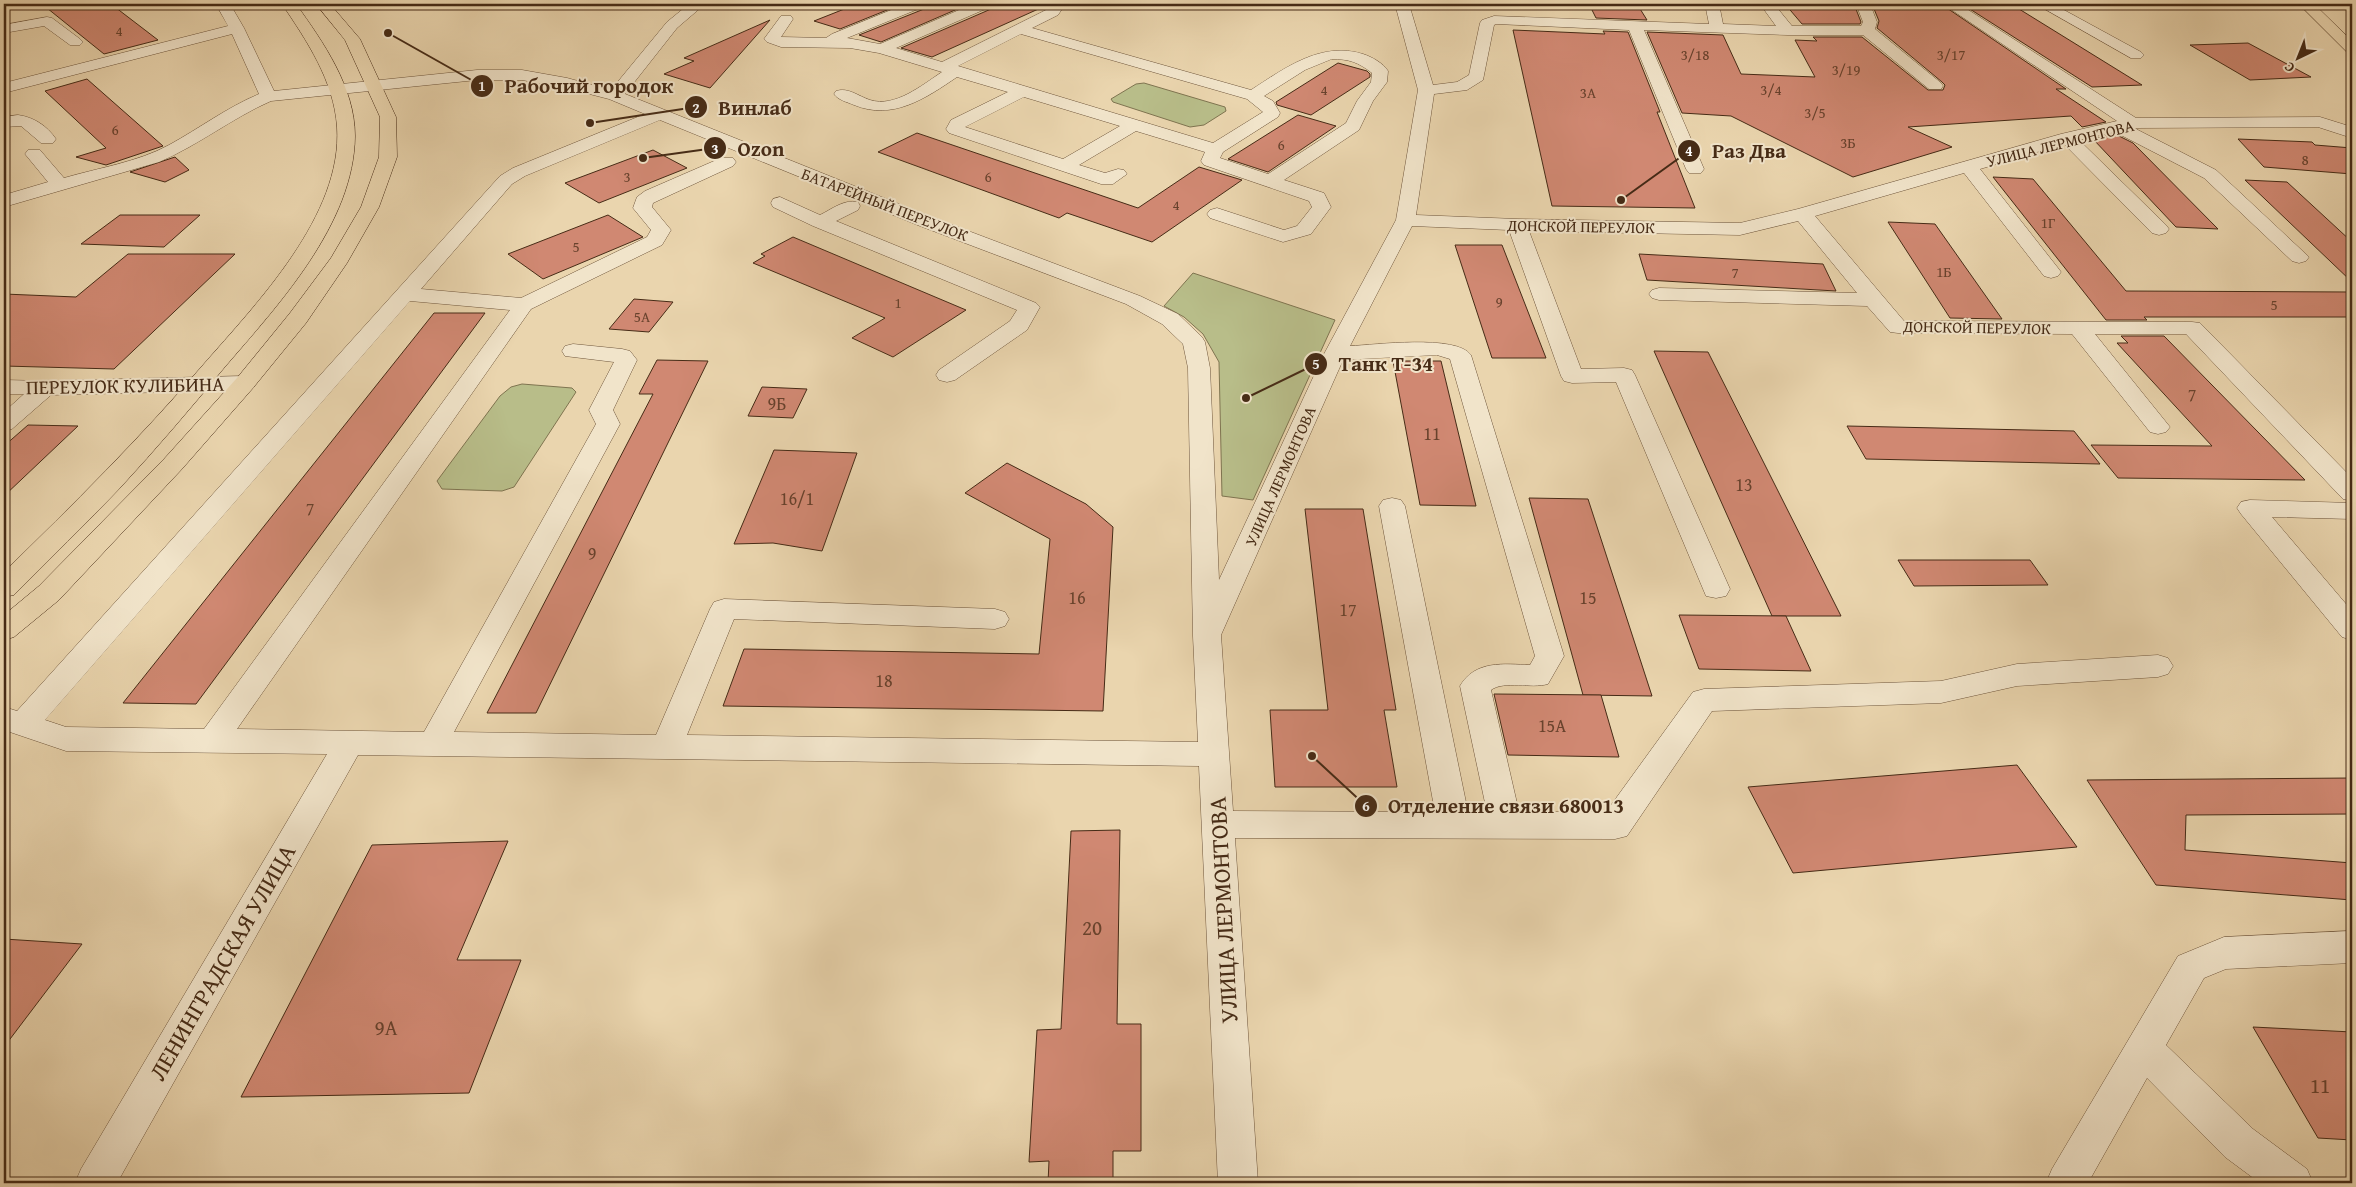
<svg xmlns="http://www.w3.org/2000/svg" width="2356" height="1187" font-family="'Gentium Book Plus',serif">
<rect width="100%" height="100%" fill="#ead5ae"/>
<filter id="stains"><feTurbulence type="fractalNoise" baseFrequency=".004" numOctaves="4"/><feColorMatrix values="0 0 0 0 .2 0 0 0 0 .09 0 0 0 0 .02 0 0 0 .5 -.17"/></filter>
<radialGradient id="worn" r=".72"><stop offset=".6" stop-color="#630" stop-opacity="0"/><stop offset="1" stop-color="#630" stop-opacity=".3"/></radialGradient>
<!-- green -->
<g fill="#b8bd89" stroke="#7f7450">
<polygon points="1144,83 1225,107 1226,111 1204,125 1190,127 1113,102 1111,99 1136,84"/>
<polygon points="1193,273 1335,320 1253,500 1222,496 1219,362 1203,334 1184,317 1164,306"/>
<polygon points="522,384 572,388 576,392 514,487 502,491 442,489 437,481 500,396 511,387"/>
</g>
<!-- building -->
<g fill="#d08872" stroke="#462b16">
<polygon points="42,4 111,4 158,40 104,54"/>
<polygon points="857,4 902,4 840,29 814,21"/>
<polygon points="927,4 969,4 881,42 859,35 924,9"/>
<polygon points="994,4 1044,4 1045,6 932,57 901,48 991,9"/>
<polygon points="1589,4 1637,4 1647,20 1596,18"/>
<polygon points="1785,4 1854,4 1861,22 1860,24 1802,24"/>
<polygon points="1872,4 1941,4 2066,89 2056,89 2106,122 2082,127 2071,116 1908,127 1952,147 1853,177 1731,116 1682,113 1647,32 1723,35 1741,74 1815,77 1795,40 1817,41 1813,37 1862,37 1928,90 1943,90 1945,85 1942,82 1877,28 1879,21"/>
<polygon points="1962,4 2011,4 2142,85 2092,87"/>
<polygon points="770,20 710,88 664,74 694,61 684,58"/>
<polygon points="1513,30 1605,34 1603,31 1628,32 1660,112 1657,112 1695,208 1552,206"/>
<polygon points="2248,43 2311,77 2250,80 2190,45"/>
<polygon points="1338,63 1367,71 1370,74 1370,77 1311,115 1277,105 1276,102"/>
<polygon points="87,79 163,146 106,165 76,157 106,148 45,91"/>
<polygon points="1298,115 1336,126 1268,172 1228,159"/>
<polygon points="917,133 1138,208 1199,167 1242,180 1152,242 1067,213 1059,218 878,152"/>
<polygon points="2115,134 2133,143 2218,229 2176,227 2093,139"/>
<polygon points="2238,139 2312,142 2315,145 2352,148 2352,174 2264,167"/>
<polygon points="653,150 687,168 599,203 565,183"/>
<polygon points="175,157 189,170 165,182 130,172"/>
<polygon points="1993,177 2033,179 2126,291 2352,292 2352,317 2144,317 2147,320 2106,320"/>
<polygon points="2245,180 2287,182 2352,242 2352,282"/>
<polygon points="120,215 200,215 164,247 81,244"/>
<polygon points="608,215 643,237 543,279 508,254"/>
<polygon points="1888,222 1935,224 2002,319 1950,318"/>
<polygon points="793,237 966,310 893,357 852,338 885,318 753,263 765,256 761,254"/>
<polygon points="1455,245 1502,245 1546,358 1492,358"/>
<polygon points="128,254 235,254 114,369 4,366 4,294 76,297"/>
<polygon points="1639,254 1823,264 1836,291 1647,280"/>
<polygon points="634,299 673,302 649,332 609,329"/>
<polygon points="434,313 485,313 196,704 123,703"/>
<polygon points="2121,336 2164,336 2305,480 2118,478 2091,445 2212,446 2117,343 2128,343"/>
<polygon points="1654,351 1708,352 1841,616 1772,616"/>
<polygon points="657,360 708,361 536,713 487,713 653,394 639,394"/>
<polygon points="1393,361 1441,361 1476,506 1420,505"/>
<polygon points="762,387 807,389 793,418 748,416"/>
<polygon points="28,425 78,426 4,496 4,446"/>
<polygon points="1847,426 2074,431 2100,464 1866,459"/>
<polygon points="774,450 857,453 822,551 773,543 734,544"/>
<polygon points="1007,463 1086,504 1113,527 1103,711 723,706 744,649 1039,654 1050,539 965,493"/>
<polygon points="1529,498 1588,499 1652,696 1583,695"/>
<polygon points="1305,509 1363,509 1396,710 1384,710 1397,787 1275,787 1270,710 1328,710"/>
<polygon points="1898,560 2030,560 2048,585 1914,586"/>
<polygon points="1679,615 1786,616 1811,671 1699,669"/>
<polygon points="1494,694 1601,695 1619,757 1508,755"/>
<polygon points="2017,765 2077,847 1793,873 1748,787"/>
<polygon points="2352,778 2352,814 2186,815 2185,850 2352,863 2352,900 2156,885 2087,780"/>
<polygon points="1120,830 1117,1024 1141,1024 1141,1151 1113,1151 1113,1183 1048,1183 1049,1161 1029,1162 1037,1030 1061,1029 1071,831"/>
<polygon points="508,841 457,960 521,960 469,1093 241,1097 372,845"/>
<polygon points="4,939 82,944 4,1047"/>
<polygon points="2253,1027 2352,1032 2352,1140 2318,1138"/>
</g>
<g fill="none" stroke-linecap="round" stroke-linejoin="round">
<defs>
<g id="minor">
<path d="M216,4H230L244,28L274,91L477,70H522L567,78L611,90L667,22L689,4H705L677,28L625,94L934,218L1140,296L1178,314L1202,337L1205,342L1210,368L1219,580L1324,354L1396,220L1418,90L1395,4H1409L1433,85L1457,82L1469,75L1480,23L1482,20L1494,16L1709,24L1705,4H1719L1723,24L1776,26L1760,4H1774L1792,26H1861L1863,22L1856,4H1870L1877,22L1875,29L1941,83L1943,86L1941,89H1929L1863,35H1788L1644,30L1704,169L1701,173H1689L1686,169L1629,30L1496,24L1494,25L1483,80L1467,90L1434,94L1416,215L1517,219L1740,223L1798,209L2061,134L2117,121L1943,4H1959L2136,118L2320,117L2352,127V138L2318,127L2134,128L2216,170L2309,257L2306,261L2299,263L2292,261L2204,178L2115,132L2079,140L2166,225L2169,229L2166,233L2159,235L2152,233L2064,144L1980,169L2058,268L2061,272L2058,276L2051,278L2044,276L1964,173L1815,216L1904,321L2192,322L2200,323L2352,478V501L2343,499L2186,334H2095L2170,427L2166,432L2158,434L2150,432L2072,334L1898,333L1890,332L1867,306L1659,300L1652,298L1649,294L1652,290L1659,288L1857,293L1798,221L1740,235L1529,231L1581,369L1624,368L1632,370L1635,375L1730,589L1726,596L1716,598L1706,596L1616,382L1572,383L1564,381L1561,376L1509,230L1412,226L1350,346C1375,345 1456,334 1471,355L1564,656L1548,684C1531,689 1505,680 1491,690L1519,812H1606L1693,692L1704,689L1941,681L2017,664L2158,655L2168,658L2173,666L2168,674L2158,677L2017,686L1941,703L1712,711L1627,836L1615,839L1235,838L1258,1183H1218L1199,766L358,755L117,1183H75L81,1169L327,754L66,751L4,730V707L17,711L500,176L513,168L645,114L609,99L566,88L522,80H477L271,101C232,118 199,145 159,162L4,207V195L48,182L25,154L28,150H40L64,178C98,168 138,162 169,145C200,128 226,108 259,94L232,34L4,93V83L228,26ZM660,120L920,226L1126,304L1162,324L1183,344L1188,368L1193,636L1198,742L687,735L734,619L995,629L1005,626L1009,619L1005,612L995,609L724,599L714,602L710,609L656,735L454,732L620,424L613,410L637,360L630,351L622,349L573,344L565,346L562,351L565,356L614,362L589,410L596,424L424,732L237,729L531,309L662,245L671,230L652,207L653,203L733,166L736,162L733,158H721L645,191L637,197L633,208L651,230L647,237L521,298L421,289L512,184L525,176ZM410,301L510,310L204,729L66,727L45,720ZM1437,355L1450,359L1535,656L1530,665C1504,664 1475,660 1460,686L1487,812H1468L1405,506L1401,500L1392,498L1383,500L1379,506L1435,812L1233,811L1221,635L1343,360Z"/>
<path d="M906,4H925L923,7L847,38L880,44L973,4H992L990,7L896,48L942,62L1048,9L1046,4H1063L1064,6L1058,15L1032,28L1251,90C1285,68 1321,41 1363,54C1372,57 1383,63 1388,71L1387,82L1373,101L1359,130L1284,180L1324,193L1331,207L1311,234L1283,242L1210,218L1207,214L1210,210L1217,208L1284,230L1297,226L1312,207L1309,201L1204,165L1201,161L1205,152L1136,131L1079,165L1105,173L1118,169L1124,170L1127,174L1113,184H1101L949,133L946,129L951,120L1008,92L957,77C926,98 893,121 854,105C847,102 838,100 834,94L836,91C848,87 858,96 870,100C895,108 922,85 942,72L879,53L850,48L781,47L767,42L764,39L781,16H791L793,19L781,37L826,38L832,34ZM1021,34L1247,99L1263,112L1213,143L958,66ZM1332,59C1349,59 1358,62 1372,73L1371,82L1357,101L1346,123L1268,174L1220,158L1223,152L1278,117L1280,113L1273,101L1264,96L1305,70ZM1024,97L1120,126L1063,159L965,127Z"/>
<polygon points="2036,4 2053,4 2141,52 2144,55 2141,58 2131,58"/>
<polygon points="47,17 52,18 80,39 83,42 80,45 70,45 44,26 4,33 4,25"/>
<path d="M18,115C34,117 47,126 56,139L53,143H41L21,126L4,127V117Z"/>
<path d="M780,197L820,215C832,209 844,199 858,202L860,206L858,210L836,221L1036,303L1040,307L1027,330L955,380L947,382L939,380L936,375L939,370L1010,321L1017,310L813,226L773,207L771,203L773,199Z"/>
<polygon points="245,376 253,378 256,383 253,388 245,390 51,395 12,429 4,431 4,412 24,394 4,394 4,380 45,381"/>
<polygon points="2250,500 2352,503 2352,519 2272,517 2352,611 2352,640 2342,637 2241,514 2237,508 2241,502"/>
<polygon points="2352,931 2352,963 2226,969 2204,978 2166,1045 2253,1129 2307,1169 2313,1183 2260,1183 2225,1157 2147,1078 2088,1183 2046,1183 2052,1169 2178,956 2224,937"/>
</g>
<g id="major">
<path d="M282,4H296C323,42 355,87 355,136C354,224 278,305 224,368C190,409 156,449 120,488C86,524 49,559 14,595L4,597V572C73,505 140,438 203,365C257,303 343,215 337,127C334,81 307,41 282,4Z"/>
<polygon points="316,4 330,4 360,39 396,117 397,157 379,207 347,263 306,323 253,388 182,469 59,600 14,637 4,640 4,615 39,586 164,459 237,378 290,313 331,258 361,207 379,157 380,117 345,40"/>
<polygon points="2299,4 2314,4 2352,41 2352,54 2347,52"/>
</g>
</defs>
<!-- minor casing -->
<use href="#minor" stroke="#6f563c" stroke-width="1"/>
<!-- major casing -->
<use href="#major" stroke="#462b16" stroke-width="1"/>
<!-- minor -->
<use href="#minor" fill="#f1e4ca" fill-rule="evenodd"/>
<!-- major -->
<use href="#major" fill="#ead5ae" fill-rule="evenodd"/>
</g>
<g text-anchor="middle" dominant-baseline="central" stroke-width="4" stroke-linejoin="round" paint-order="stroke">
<!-- far-number labels -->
<g font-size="15" fill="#68422d">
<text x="119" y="30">4</text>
<text x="1695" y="54">3/18</text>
<text x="1951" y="54">3/17</text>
<text x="1846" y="69">3/19</text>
<text x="1324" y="89">4</text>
<text x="1771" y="89">3/4</text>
<text x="1588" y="92">3А</text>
<text x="1815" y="112">3/5</text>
<text x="115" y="129">6</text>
<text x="1848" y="142">3Б</text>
<text x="1281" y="144">6</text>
<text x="2305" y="159">8</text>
<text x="627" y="176">3</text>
<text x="988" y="176">6</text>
<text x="1176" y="204">4</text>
<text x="2048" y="222">1Г</text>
<text x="576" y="246">5</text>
<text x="1944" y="271">1Б</text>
<text x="1735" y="272">7</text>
<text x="1499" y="301">9</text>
<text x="898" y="302">1</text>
<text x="2274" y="304">5</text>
<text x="642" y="316">5А</text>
</g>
<!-- far-street labels -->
<g font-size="16" fill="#462b16" stroke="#f1e4ca">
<text transform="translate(2060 143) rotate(-14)">УЛИЦА ЛЕРМОНТОВА</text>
<text transform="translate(885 204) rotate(21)">БАТАРЕЙНЫЙ ПЕРЕУЛОК</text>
<text transform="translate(1581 226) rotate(1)">ДОНСКОЙ ПЕРЕУЛОК</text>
<text transform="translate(1977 327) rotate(1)">ДОНСКОЙ ПЕРЕУЛОК</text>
<text transform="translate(1280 476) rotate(-66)">УЛИЦА ЛЕРМОНТОВА</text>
</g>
<!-- number labels -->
<g font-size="18" fill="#68422d">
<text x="2192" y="394">7</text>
<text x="777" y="403">9Б</text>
<text x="1432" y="433">11</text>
<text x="1744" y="484">13</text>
<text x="797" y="498">16/1</text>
<text x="310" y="508">7</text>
<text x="592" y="553">9</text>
<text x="1077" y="597">16</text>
<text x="1588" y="597">15</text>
<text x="1348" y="609">17</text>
<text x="884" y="680">18</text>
<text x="1552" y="725">15А</text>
</g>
<!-- street labels -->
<g font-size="20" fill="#462b16" stroke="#f1e4ca">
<text transform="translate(125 385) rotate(-1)">ПЕРЕУЛОК КУЛИБИНА</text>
</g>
<!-- near-number labels -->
<g font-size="21" fill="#68422d">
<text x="1092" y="927">20</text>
<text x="386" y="1027">9А</text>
<text x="2320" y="1085">11</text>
</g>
<!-- near-street labels -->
<g font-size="24" fill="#462b16" stroke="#f1e4ca">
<text transform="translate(1223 910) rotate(-93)">УЛИЦА ЛЕРМОНТОВА</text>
<text transform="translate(222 962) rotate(-60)">ЛЕНИНГРАДСКАЯ УЛИЦА</text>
</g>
</g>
<!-- callouts -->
<path fill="none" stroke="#462b16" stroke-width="2" d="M388 33L482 86M590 123L696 107M643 158L715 148M1621 200L1689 151M1246 398L1316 364M1312 756L1366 806"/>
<g fill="#462b16" stroke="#f1e4ca" stroke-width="2">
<circle cx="388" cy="33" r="5"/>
<circle cx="590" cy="123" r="5"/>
<circle cx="643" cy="158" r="5"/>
<circle cx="1621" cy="200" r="5"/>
<circle cx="1246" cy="398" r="5"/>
<circle cx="1312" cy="756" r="5"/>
<circle cx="482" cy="86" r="12"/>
<circle cx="696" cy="107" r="12"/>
<circle cx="715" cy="148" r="12"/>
<circle cx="1689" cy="151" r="12"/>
<circle cx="1316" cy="364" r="12"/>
<circle cx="1366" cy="806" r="12"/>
</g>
<g font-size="15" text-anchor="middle" font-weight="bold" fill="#fff">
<text x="482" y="91">1</text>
<text x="696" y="113">2</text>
<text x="715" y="154">3</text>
<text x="1689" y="156">4</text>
<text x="1316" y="369">5</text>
<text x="1366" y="811">6</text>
</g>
<g font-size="21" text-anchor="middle" font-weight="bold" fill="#462b16" stroke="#f1e4ca" stroke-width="4" stroke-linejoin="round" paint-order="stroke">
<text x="589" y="93">Рабочий городок</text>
<text x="755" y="115">Винлаб</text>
<text x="761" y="156">Ozon</text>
<text x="1749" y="158">Раз Два</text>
<text x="1386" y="371">Танк Т-34</text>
<text x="1506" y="813">Отделение связи 680013</text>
</g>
<!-- margin -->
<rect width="2356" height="1187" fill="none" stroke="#ead5ae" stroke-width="20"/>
<rect x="5" y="5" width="2346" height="1177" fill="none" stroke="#462b16" stroke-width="2.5"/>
<rect x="10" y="10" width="2336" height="1167" fill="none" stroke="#462b16"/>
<!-- north arrow -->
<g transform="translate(2298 58) rotate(223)" stroke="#f1e4ca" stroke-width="4" paint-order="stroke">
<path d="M0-4L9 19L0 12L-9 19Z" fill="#462b16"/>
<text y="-8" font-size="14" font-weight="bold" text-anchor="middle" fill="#462b16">С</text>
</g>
<rect width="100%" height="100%" filter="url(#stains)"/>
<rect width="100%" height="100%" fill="url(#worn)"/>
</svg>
